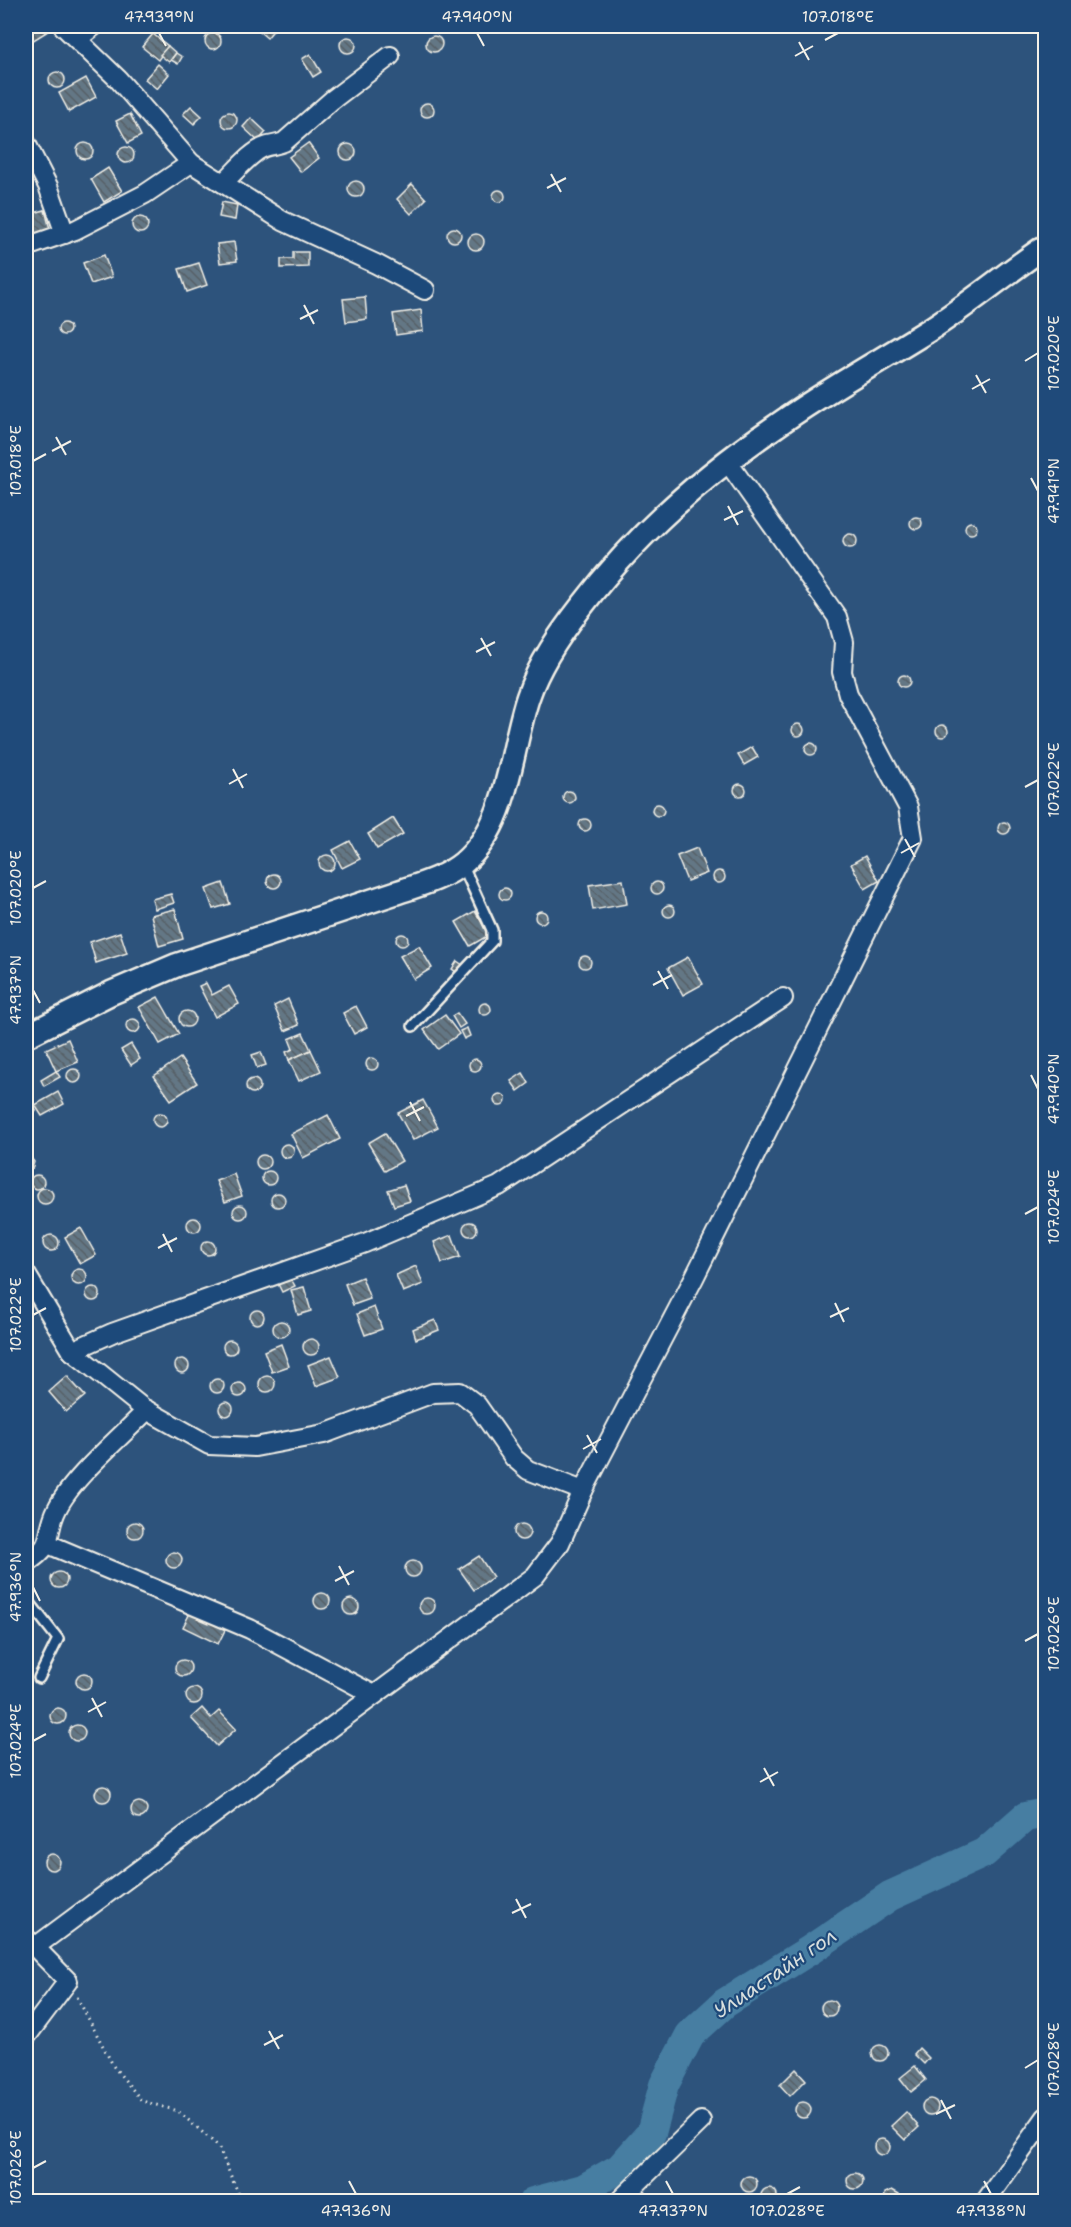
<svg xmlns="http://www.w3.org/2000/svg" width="1071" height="2227" font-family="'Shantell Sans',sans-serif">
<defs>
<pattern id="building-back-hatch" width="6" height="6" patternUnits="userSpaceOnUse" patternTransform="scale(1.5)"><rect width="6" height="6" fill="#647785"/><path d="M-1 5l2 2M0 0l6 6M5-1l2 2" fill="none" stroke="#566066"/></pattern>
</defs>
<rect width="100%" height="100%" fill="#2d537c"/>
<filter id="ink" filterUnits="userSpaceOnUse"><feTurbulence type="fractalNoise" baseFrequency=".0167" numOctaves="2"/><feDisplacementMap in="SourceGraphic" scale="12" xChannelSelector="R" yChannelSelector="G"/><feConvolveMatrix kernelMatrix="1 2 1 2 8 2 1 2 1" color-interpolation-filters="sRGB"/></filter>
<g filter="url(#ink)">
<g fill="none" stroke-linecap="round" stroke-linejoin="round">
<!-- river -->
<polyline stroke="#467ea2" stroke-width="30" points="533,2202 583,2189 620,2168 651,2133 664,2085 690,2035 725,2003 810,1950 890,1896 984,1853 1025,1817 1046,1813"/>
</g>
<!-- building -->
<g fill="url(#building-back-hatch)" stroke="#f4f1e8" stroke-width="1.5">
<polygon points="26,26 45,26 48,31 32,41 26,30"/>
<polygon points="253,26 274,26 276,27 267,38"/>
<circle cx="213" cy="41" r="8"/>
<polygon points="153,34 168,46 158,60 142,47"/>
<circle cx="434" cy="44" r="8"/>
<circle cx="348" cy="45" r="8"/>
<polygon points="168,46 176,53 169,62 160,55"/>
<polygon points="176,53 182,57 178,64 171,60"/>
<polygon points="310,54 321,72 313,77 302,59"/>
<polygon points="158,64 169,74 157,89 145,79"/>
<circle cx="57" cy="80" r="8"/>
<polygon points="86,78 96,97 69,112 59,93"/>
<circle cx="427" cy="110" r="7"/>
<polygon points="191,106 202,116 194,124 183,114"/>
<circle cx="229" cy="120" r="8"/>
<polygon points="130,114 141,136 128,143 116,121"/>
<polygon points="251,118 266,132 258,141 243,127"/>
<polygon points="308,143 319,158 301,172 289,157"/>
<circle cx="85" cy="151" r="8"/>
<circle cx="348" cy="152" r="8"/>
<circle cx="126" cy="155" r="8"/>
<polygon points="108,168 122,191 104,202 91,179"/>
<circle cx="356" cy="189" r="8"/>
<polygon points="412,184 426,199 411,214 397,199"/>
<circle cx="499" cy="196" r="6"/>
<polygon points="222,202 237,205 235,220 219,217"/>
<polygon points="45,210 51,233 36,237 30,214"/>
<circle cx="140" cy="225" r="8"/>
<circle cx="454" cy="235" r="7"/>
<circle cx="476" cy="242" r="8"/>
<polygon points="234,242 237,261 220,263 217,244"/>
<polygon points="293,252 308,252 308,267 281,268 281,259 293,259"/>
<polygon points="104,255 112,277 91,284 83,263"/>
<polygon points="199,263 207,285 187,292 179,269"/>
<polygon points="365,297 367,319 346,322 343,299"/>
<polygon points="421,310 423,331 396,335 393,314"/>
<circle cx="64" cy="329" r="6"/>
<circle cx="916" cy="523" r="6"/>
<circle cx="971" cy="528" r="6"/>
<circle cx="850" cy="541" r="7"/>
<circle cx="904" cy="681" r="6"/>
<circle cx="798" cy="730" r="6"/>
<circle cx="942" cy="731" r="6"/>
<circle cx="811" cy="749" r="6"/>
<polygon points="752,747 758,757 744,765 738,755"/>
<circle cx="740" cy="790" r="6"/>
<circle cx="569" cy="797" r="6"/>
<circle cx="658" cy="810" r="6"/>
<polygon points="393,818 403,834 377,849 368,834"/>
<circle cx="585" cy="825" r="6"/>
<circle cx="1004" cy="828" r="6"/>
<polygon points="350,841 360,859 342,868 333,850"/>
<polygon points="697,848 707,873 687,881 677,856"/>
<circle cx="327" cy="863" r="8"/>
<polygon points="865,856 879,881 865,889 851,864"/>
<circle cx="719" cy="877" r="6"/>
<circle cx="274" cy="881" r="7"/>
<polygon points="623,880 627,904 593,910 589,885"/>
<circle cx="657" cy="888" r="6"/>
<polygon points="223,883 230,904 213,909 206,889"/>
<circle cx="505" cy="894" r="6"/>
<polygon points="171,894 174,903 155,909 152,899"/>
<circle cx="669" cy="911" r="6"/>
<polygon points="175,909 183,939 159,946 151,915"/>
<circle cx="541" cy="917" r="6"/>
<polygon points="475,911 489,935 470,946 456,922"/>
<polygon points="120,932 127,953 96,963 90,942"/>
<circle cx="402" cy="940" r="6"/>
<polygon points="419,946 432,968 414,979 400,956"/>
<circle cx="585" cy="962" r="6"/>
<polygon points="688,957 703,984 683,995 668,968"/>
<polygon points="457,961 464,966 459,974 452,969"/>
<polygon points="206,983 212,995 229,986 239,1004 215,1017 199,986"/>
<polygon points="158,997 179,1034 160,1044 139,1007"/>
<polygon points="288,999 299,1025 285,1031 274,1006"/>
<circle cx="485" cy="1009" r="6"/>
<polygon points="356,1006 367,1027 354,1034 343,1013"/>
<circle cx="187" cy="1019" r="8"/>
<polygon points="457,1013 465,1024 459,1028 452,1016"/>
<polygon points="445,1015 459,1034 438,1049 424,1030"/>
<circle cx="133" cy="1026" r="7"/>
<polygon points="467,1028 470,1036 464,1039 460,1031"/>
<polygon points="303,1033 311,1050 289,1060 286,1052 293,1049 289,1039"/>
<polygon points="68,1039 78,1062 56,1071 46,1049"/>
<polygon points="131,1044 140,1059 131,1065 121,1050"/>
<polygon points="311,1050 321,1071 299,1081 289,1060"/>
<polygon points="261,1052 266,1065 257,1068 252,1055"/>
<circle cx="372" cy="1064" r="6"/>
<polygon points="180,1058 197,1083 171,1100 154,1076"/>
<circle cx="475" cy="1065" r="6"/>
<circle cx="74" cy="1076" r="7"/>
<polygon points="56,1071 60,1077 44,1086 41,1080"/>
<polygon points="523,1073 529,1083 518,1091 511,1081"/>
<circle cx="253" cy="1086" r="7"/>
<polygon points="26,1088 36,1111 26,1116"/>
<polygon points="58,1092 64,1104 42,1116 35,1105"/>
<circle cx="500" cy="1100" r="6"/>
<polygon points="423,1100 438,1127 413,1140 398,1113"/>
<circle cx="160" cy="1120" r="7"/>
<polygon points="328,1115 340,1139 303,1158 291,1134"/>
<polygon points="385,1133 402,1161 385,1171 368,1143"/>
<circle cx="287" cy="1151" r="7"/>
<circle cx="263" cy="1162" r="7"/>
<polygon points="26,1156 31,1158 34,1162 32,1169 27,1171 26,1171"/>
<circle cx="269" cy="1178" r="7"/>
<polygon points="234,1174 242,1196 225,1202 216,1181"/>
<circle cx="37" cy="1182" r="7"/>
<polygon points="404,1185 410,1201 394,1206 388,1190"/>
<circle cx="45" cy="1196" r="8"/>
<circle cx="278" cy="1200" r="7"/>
<circle cx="240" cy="1212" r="7"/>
<circle cx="194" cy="1225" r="7"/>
<circle cx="470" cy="1229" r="7"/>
<polygon points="81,1228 96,1255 80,1264 65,1237"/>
<polygon points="452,1235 460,1257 442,1263 434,1242"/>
<circle cx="51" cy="1243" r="8"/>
<circle cx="208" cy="1248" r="7"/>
<polygon points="416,1266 423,1284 403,1292 396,1275"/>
<circle cx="79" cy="1277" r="8"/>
<polygon points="362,1277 370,1299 353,1305 345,1284"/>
<polygon points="291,1279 295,1286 282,1292 278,1284"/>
<circle cx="93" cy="1294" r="7"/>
<polygon points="304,1287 311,1311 298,1315 291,1290"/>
<polygon points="374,1307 382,1329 365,1335 357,1314"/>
<circle cx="257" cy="1317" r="7"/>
<polygon points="435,1320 439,1330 416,1339 413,1329"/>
<circle cx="281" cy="1329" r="8"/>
<circle cx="311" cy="1347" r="8"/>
<circle cx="230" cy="1347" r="7"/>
<polygon points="281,1344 289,1366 272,1372 264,1351"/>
<polygon points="331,1356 340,1377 316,1386 308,1365"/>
<circle cx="182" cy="1366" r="7"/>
<circle cx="267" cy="1384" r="8"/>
<polygon points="67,1376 85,1396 66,1412 49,1392"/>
<circle cx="217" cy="1386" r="7"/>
<circle cx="239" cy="1390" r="7"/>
<circle cx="226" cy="1409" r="7"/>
<circle cx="135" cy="1530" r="8"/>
<circle cx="522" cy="1532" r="8"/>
<circle cx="174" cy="1560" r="8"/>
<polygon points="479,1556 493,1577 474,1590 459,1569"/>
<circle cx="413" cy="1569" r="8"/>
<circle cx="59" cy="1580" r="8"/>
<circle cx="322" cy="1601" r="8"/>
<circle cx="427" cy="1606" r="8"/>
<circle cx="351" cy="1607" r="8"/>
<polygon points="191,1611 226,1628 218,1644 183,1627"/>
<circle cx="183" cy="1668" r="8"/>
<circle cx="84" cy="1681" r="8"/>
<circle cx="194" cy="1696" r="8"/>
<circle cx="58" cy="1716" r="8"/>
<polygon points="202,1708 211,1718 219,1711 236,1729 217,1746 191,1718"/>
<circle cx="77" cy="1733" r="8"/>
<circle cx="103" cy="1794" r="8"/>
<circle cx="139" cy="1810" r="8"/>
<circle cx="52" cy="1862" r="8"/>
<circle cx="829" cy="2008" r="8"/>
<circle cx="880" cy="2053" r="8"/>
<polygon points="919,2048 929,2058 924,2064 914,2054"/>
<polygon points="915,2066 926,2080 911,2092 900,2078"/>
<polygon points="796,2069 806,2080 790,2096 780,2085"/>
<circle cx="930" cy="2107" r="8"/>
<circle cx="803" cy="2110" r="8"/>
<polygon points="906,2112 919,2127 905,2140 891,2126"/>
<circle cx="882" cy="2147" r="8"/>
<circle cx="855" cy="2181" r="8"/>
<circle cx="749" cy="2184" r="8"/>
<circle cx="769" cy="2196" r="8"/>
<polygon points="892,2190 899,2194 899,2202 884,2202 885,2193"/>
</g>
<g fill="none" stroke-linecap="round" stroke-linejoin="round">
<defs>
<g id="service">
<polyline points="413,1026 492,941 492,930 462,864"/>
<polyline points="26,1598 58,1639 39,1678"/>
</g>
<g id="minor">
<polyline points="63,26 118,79 191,163"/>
<polyline points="77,39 94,26"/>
<polyline points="26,143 48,186 65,234"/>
<path d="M223,183C233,174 252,151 265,147C271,145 277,145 284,142L332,100L390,56"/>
<polyline points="26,247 75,230 145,194 191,163 283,221 376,264 425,290"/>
<polyline points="26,1274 72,1351 112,1333 365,1243 499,1186 783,998"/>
<polyline points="72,1351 143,1408 209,1445 255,1447 324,1434 433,1393 460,1392 477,1405 514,1458 528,1470 583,1491"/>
<polyline points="48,1544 250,1629 374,1695"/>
<path d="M26,1563C57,1544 44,1535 57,1509C72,1478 121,1437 147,1410"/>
<polyline points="26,1938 68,1981 26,2037"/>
<polyline points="35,1947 535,1576 560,1543 583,1491 694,1278 913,838 908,807 848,694 842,672 844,642 837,617 727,461"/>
<polyline points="618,2202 701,2121"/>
<polyline points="985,2202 1046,2117"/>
</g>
<path id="tertiary" d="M26,1036L111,993L177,965L398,892C419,885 445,878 463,863C509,824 510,751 528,697C539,664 560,634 581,607C634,537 704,475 776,426C825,391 878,362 929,330C970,304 1006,273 1046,246"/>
</defs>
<!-- service casing -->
<use href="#service" stroke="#f4f1e8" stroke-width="14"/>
<!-- minor casing -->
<use href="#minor" stroke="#f4f1e8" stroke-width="22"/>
<!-- tertiary casing -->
<use href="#tertiary" stroke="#f4f1e8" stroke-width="27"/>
<!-- path -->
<polyline stroke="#f4f1e8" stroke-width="3" stroke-dasharray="1.5 4.5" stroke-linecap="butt" points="77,1997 114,2067 142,2101 178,2111 218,2146 242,2202"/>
<!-- service -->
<use href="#service" stroke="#1f4a7a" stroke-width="9"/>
<!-- minor -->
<use href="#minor" stroke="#1f4a7a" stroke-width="18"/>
<!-- tertiary -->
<use href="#tertiary" stroke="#1f4a7a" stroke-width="22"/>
</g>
</g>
<!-- ticks -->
<path fill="none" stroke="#f4f1e8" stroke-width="2" d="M159,33L166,46M477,33L484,46M825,40L838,33M799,42L809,60M795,56L813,46M551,174L561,192M547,188L566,178M304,305L314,324M300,319L318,310M1025,361L1038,353M976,375L986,393M972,389L990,379M56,437L66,455M52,451L71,441M33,461L46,454M1031,478L1038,491M728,506L738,525M724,520L743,511M481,638L491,656M476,652L495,642M233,769L243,788M229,784L247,774M1025,787L1038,780M905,839L915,857M901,853L919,843M33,888L46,881M658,971L668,989M653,985L672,975M33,990L40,1003M1031,1075L1038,1089M410,1102L420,1121M406,1116L424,1107M1025,1214L1038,1207M163,1234L172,1252M158,1248L177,1238M835,1303L844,1322M33,1315L46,1308M830,1317L849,1308M587,1435L597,1453M583,1449L601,1439M339,1566L349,1585M335,1581L354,1571M33,1587L40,1601M1025,1641L1038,1634M92,1698L102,1717M88,1712L106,1702M33,1741L46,1734M764,1768L774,1786M760,1782L778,1772M516,1899L526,1918M512,1913L531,1904M269,2031L279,2049M264,2045L283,2035M1025,2068L1038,2060M941,2100L951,2119M936,2114L955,2105M33,2168L46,2161M349,2181L356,2194M666,2181L673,2194M984,2181L991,2194M787,2194L800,2187"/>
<g text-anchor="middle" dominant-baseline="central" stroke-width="4.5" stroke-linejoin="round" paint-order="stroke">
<!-- water labels -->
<g font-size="20" font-style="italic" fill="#dae0de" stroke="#1f4a7a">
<text transform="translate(775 1973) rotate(-34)">Улиастайн гол</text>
</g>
</g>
<!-- margin -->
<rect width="1071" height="2227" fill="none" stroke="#1f4a7a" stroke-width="66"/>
<rect x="33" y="33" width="1005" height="2161" fill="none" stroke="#f4f1e8" stroke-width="2"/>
<g font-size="15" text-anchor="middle" fill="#f4f1e8">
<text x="159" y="22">47.939°N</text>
<text x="477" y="22">47.940°N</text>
<text x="838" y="22">107.018°E</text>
<text transform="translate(1054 353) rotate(-90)" y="5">107.020°E</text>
<text transform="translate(16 461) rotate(-90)" y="5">107.018°E</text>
<text transform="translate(1054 491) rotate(-90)" y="5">47.941°N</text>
<text transform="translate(1054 780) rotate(-90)" y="5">107.022°E</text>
<text transform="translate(16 888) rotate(-90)" y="5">107.020°E</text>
<text transform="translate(16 990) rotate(-90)" y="5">47.937°N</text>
<text transform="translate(1054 1089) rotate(-90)" y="5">47.940°N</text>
<text transform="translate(1054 1207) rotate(-90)" y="5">107.024°E</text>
<text transform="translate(16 1315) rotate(-90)" y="5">107.022°E</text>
<text transform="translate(16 1587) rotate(-90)" y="5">47.936°N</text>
<text transform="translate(1054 1634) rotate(-90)" y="5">107.026°E</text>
<text transform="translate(16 1741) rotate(-90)" y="5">107.024°E</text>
<text transform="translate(1054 2060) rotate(-90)" y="5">107.028°E</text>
<text transform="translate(16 2168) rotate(-90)" y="5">107.026°E</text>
<text x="356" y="2216">47.936°N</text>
<text x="673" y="2216">47.937°N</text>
<text x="787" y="2216">107.028°E</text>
<text x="991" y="2216">47.938°N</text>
</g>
</svg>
